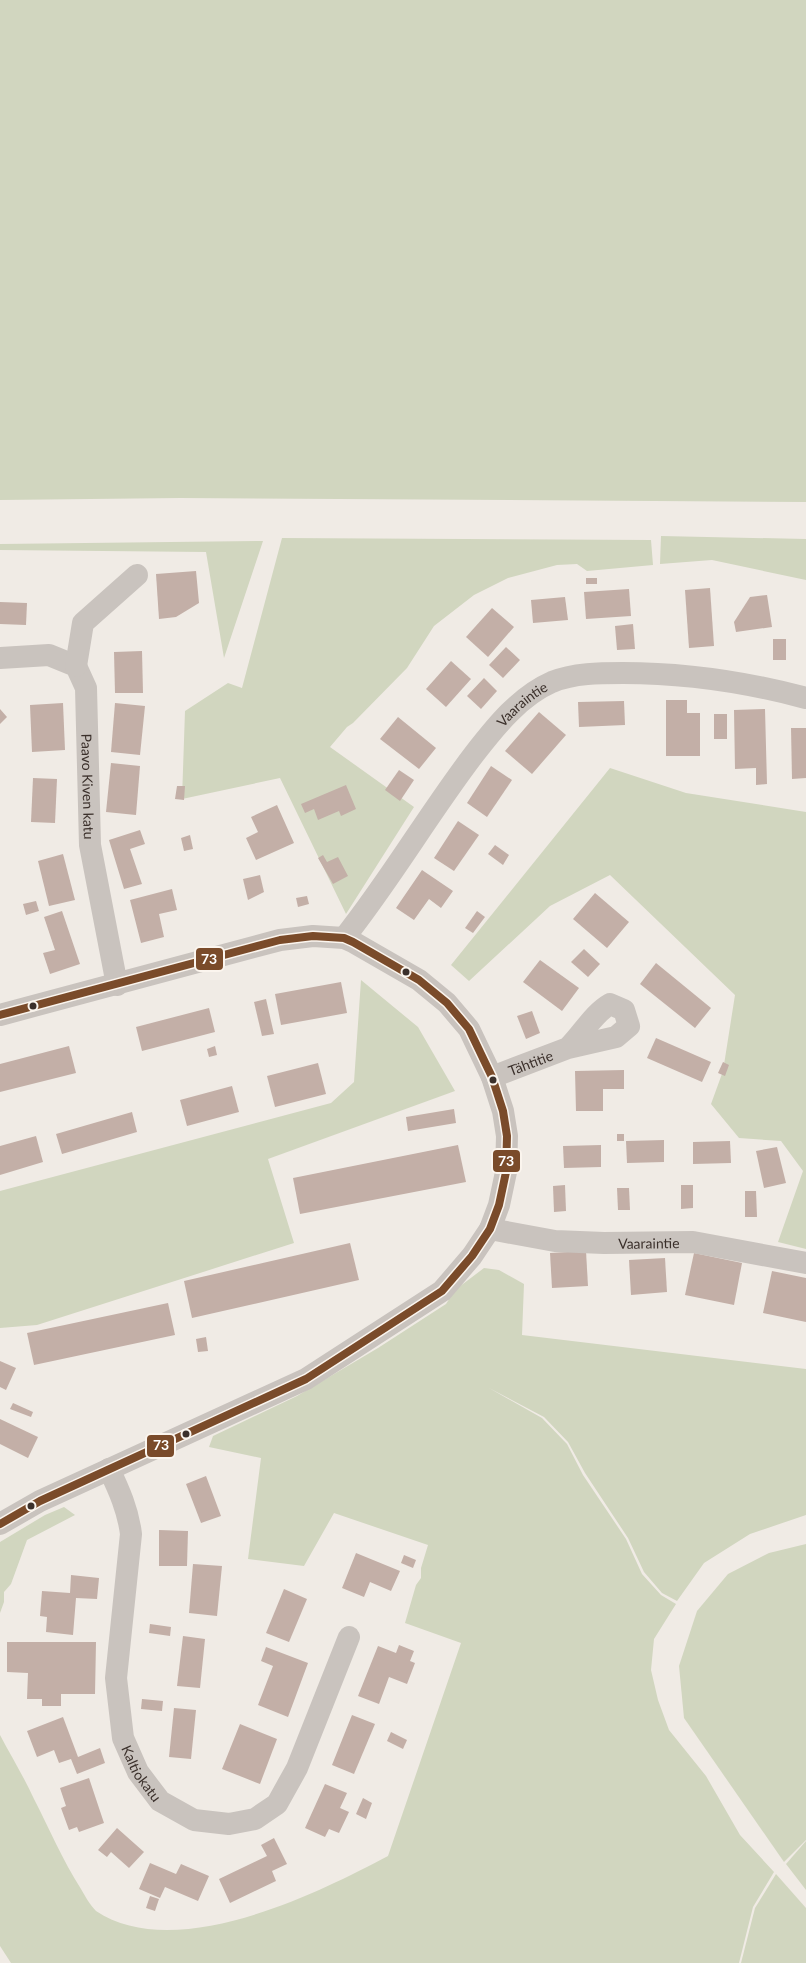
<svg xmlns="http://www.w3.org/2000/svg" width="806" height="1963" font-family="Lato,sans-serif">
<rect width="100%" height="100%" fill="#f0ebe5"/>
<!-- green -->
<g fill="#d1d6bf">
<polygon points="0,0 806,0 806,502 180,498 0,500"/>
<polygon points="661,536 806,539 806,580 712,560 660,564"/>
<polygon points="282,538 651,540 653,565 587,571 577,564 557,565 508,578 474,595 434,626 407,668 353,723 347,727 330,747 414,807 346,914 280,778 182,799 185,711 228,683 242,688"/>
<polygon points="263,541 224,658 206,552 0,550 0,544"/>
<polygon points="610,768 686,793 806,812 806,1249 778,1242 803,1171 781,1141 739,1138 711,1104 723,1071 735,995 610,875 550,906 469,981 451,965"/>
<polygon points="361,980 418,1027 455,1091 268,1159 294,1243 37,1325 0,1328 0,1191 331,1103 354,1082"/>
<path d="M484,1268L499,1270L524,1284L522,1335L806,1369V1515L750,1534L704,1563L677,1601L662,1593L644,1572L628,1538L585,1473L568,1442L544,1417L489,1388L542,1418L567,1444L583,1475L626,1539L642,1574L661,1595L676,1604L654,1639L651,1670L658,1700L669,1730L706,1776L740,1835L774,1872L753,1907L739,1963H11L0,1946V1735C11,1756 24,1777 34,1799C50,1830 62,1859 81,1889C85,1896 90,1905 96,1911C174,1963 313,1896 388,1856L461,1643L405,1623L416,1585L421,1578V1568L428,1545L334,1513L304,1566L248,1559L261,1458L209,1447L213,1436L297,1396L378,1348L446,1304L455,1290Z"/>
<polygon points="64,1507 75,1515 27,1540 11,1584 4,1592 4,1602 0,1613 0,1542 45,1515"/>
<polygon points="806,1544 806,1840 784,1862 684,1718 679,1666 697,1611 728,1574 769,1553"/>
<polygon points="806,1841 806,1890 786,1864"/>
<polygon points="776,1874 806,1908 806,1963 741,1963 755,1908"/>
</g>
<!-- building -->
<g fill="#c3afa7">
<polygon points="196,571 199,603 176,617 159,619 156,574"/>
<rect x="586" y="578" width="11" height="6"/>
<polygon points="710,588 714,646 689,648 685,590"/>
<polygon points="629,589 631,616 586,619 584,592"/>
<polygon points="767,595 772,627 736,632 734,622 750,597"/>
<polygon points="565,597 568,620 533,623 531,600"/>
<polygon points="0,602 27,603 26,625 0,624"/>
<polygon points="492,608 514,627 488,657 466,637"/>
<polygon points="633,624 635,649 617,650 615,626"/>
<rect x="773" y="639" width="13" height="21"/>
<polygon points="506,647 520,660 503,678 489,665"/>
<polygon points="142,651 143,693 115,693 114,652"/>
<polygon points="451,661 471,679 446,707 426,689"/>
<polygon points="484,678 497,691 481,709 467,696"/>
<polygon points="666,700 687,700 687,713 700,713 700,756 666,756"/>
<polygon points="624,701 625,725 579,727 578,702"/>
<polygon points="63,703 65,750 32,752 30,705"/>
<polygon points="115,703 145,706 140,755 111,752"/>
<polygon points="0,709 7,717 0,724"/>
<polygon points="765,709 767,784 756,785 756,768 735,769 734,710"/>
<polygon points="539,712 566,735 532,774 505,751"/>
<rect x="714" y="714" width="13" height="25"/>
<polygon points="398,717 436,748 419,769 380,739"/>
<polygon points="791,728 806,728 806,778 792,779"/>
<polygon points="111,763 140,766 136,815 106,812"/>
<polygon points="491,766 512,780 487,817 467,803"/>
<polygon points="399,770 414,780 400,801 385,790"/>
<polygon points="33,778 57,779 55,823 31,822"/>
<polygon points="346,785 356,809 341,816 339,811 318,820 314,809 305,813 301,804"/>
<polygon points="177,786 185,786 184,800 175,799"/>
<polygon points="277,805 294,843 256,860 246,838 258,832 251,817"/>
<polygon points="458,821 479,835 454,871 434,858"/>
<polygon points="140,830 145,844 130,849 142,884 124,889 109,840"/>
<polygon points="190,835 193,849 184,851 181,838"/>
<polygon points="495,845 509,855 503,865 488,854"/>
<polygon points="63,854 75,900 49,906 38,861"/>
<polygon points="323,855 327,862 338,857 348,876 333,884 318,858"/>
<polygon points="422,870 453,891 441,908 429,899 414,920 396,908"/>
<polygon points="260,875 264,892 248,900 243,879"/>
<polygon points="172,889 177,910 159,914 164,937 141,943 130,900"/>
<polygon points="595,893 629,922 607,948 573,919"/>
<polygon points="307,896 309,904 298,907 296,898"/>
<polygon points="36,901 39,911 26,915 23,904"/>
<polygon points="62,911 80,964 50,974 43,953 55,950 44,917"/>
<polygon points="477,911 485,917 473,933 465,928"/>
<polygon points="584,949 600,964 588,977 571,962"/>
<polygon points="540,960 579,988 562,1011 523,982"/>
<polygon points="656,963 711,1008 695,1028 640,984"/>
<polygon points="341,982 347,1013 281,1025 275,994"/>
<polygon points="266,999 274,1034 262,1036 254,1002"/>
<polygon points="209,1008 215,1032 142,1051 136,1027"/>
<polygon points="532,1011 540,1033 526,1039 517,1016"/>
<polygon points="656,1038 711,1062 702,1082 647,1058"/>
<polygon points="69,1046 76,1073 0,1092 0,1064"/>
<polygon points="215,1046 217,1055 209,1057 207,1049"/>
<polygon points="723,1062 729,1065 725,1076 718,1073"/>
<polygon points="318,1063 326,1094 275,1107 267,1076"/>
<polygon points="624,1070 624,1089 603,1089 603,1111 576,1111 575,1071"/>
<polygon points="232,1086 239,1112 187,1126 180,1100"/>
<polygon points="454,1109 456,1123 408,1131 406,1117"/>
<polygon points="132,1112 137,1132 62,1154 56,1134"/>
<rect x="617" y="1134" width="7" height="7"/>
<polygon points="36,1136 43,1162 0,1175 0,1146"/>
<polygon points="664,1140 664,1162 627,1163 626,1141"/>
<polygon points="730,1141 731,1163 693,1164 693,1142"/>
<polygon points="458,1145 466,1182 300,1214 293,1178"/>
<polygon points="601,1145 601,1167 564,1168 563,1146"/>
<polygon points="777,1147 786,1183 764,1188 756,1151"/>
<polygon points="565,1185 566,1211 554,1212 553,1186"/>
<polygon points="681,1185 693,1185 693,1208 681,1209"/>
<polygon points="617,1188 629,1188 630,1210 618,1210"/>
<polygon points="745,1191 756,1191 757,1217 745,1217"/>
<polygon points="350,1243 359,1280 192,1318 184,1281"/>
<polygon points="586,1251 588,1286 552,1288 550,1253"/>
<polygon points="694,1253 742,1263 734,1305 685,1295"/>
<polygon points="665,1258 667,1292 631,1295 629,1260"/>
<polygon points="772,1271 806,1278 806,1322 763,1313"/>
<polygon points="168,1303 175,1335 34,1365 27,1333"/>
<polygon points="206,1337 208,1351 198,1352 196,1339"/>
<polygon points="0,1361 16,1368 6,1390 0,1387"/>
<polygon points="13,1403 33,1412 31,1417 10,1409"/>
<polygon points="0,1419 38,1437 28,1458 0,1444"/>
<polygon points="206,1476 221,1516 201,1523 186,1484"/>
<polygon points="159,1530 188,1531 187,1566 159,1566"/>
<polygon points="356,1553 400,1571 391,1591 370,1582 364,1597 342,1588"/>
<polygon points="404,1555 416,1560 413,1568 401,1563"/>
<polygon points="193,1564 222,1566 217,1616 189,1613"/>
<polygon points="71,1575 99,1578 97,1599 76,1598 73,1635 46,1632 47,1617 40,1616 42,1591 70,1593"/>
<polygon points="284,1589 307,1599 289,1642 266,1633"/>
<polygon points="150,1624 171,1627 170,1636 149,1633"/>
<polygon points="183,1636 205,1639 200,1688 177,1686"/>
<polygon points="7,1642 96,1642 95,1694 61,1694 61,1706 42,1706 42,1699 27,1699 28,1673 7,1672"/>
<polygon points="399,1645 414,1651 410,1661 415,1663 407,1684 389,1677 379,1704 358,1696 378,1646 396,1653"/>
<polygon points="266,1647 308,1663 288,1717 258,1705 273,1666 261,1661"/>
<polygon points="142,1699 163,1701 162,1711 141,1709"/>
<polygon points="174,1708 196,1710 191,1759 169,1757"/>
<polygon points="352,1715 375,1724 354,1774 332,1765"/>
<polygon points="63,1717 78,1757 100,1748 105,1763 77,1774 71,1759 59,1763 54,1750 37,1757 27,1731"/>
<polygon points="240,1724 277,1739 260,1784 222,1769"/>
<polygon points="391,1732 407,1740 403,1749 387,1741"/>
<polygon points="89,1778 104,1823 79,1832 77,1827 69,1830 61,1808 66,1806 60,1788"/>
<polygon points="325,1784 347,1793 340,1808 349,1812 339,1833 329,1829 325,1837 305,1828"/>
<polygon points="363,1798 372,1803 366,1819 356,1814"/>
<polygon points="117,1828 144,1852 129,1868 111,1852 107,1857 98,1850"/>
<polygon points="274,1838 287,1864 272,1871 276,1881 230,1903 219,1879 267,1856 261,1845"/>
<polygon points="150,1863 176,1874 181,1864 209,1876 198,1901 165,1887 160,1898 139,1889"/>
<polygon points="150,1896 159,1899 155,1911 146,1908"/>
</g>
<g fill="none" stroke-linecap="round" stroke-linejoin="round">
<!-- minor -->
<g stroke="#c9c3be" stroke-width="22">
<path id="s1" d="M0,658L49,655L76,666L86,688L90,845L117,985"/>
<polyline points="76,666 83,623 137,575"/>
<path id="s2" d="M344,938C391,879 429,813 475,753C496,726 520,696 552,682C574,673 600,673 623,673C685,673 746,682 806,698"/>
<polyline points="0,1015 280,940 313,936 344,938 353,942 419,980 447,1003 469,1029 492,1077 503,1111 507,1136 506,1172 499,1205 490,1229 472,1256 442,1291 306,1379 40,1501 0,1524"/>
<path id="s3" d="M492,1077L568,1048L616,1037L629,1026L624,1010L610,1004C594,1013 583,1033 568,1048"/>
<path id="s4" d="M490,1229L555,1241L604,1243L693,1242L806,1263"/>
<path id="s5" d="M109,1469C119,1490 128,1510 131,1534L116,1678L123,1738L138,1772L160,1801L194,1820L229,1824L255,1819L277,1804L297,1768L349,1637"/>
</g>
<defs>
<polyline id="bus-1" points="0,1015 280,940 313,936 344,938 353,942 419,980 447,1003 469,1029 492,1077 503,1111 507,1136 506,1172 499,1205 490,1229 472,1256 442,1291 306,1379 40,1501 0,1524"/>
</defs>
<!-- bus-1 casing -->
<use href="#bus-1" stroke="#fbf5ee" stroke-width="11"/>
<!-- bus-1 -->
<use href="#bus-1" stroke="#7a4b2a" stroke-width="8"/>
</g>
<!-- markers -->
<g fill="#3b302b" stroke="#fbf5ee" stroke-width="2">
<circle cx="406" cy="972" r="4.5"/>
<circle cx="33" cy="1006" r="4.5"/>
<circle cx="493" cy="1080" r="4.5"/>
<circle cx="186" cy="1434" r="4.5"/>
<circle cx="31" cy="1506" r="4.5"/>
</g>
<g text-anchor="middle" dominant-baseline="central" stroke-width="4" stroke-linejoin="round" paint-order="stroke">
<!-- street labels -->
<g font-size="14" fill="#3b302b" stroke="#fbf5ee">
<text stroke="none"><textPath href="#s2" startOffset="295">Vaaraintie</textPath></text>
<text stroke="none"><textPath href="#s1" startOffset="201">Paavo Kiven katu</textPath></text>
<text stroke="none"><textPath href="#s3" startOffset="41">Tähtitie</textPath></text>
<text stroke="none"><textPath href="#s4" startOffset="160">Vaaraintie</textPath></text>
<text stroke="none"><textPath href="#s5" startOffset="314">Kaltiokatu</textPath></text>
</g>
</g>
<g stroke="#fbf5ee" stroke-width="2">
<rect x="195" y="947" width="29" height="24" rx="5" fill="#7a4b2a"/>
<rect x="492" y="1149" width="29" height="24" rx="5" fill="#7a4b2a"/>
<rect x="146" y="1434" width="29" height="24" rx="5" fill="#7a4b2a"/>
</g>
<g font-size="14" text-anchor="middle" font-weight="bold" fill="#fff">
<text x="209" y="964">73</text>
<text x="506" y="1166">73</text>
<text x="161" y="1450">73</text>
</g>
</svg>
